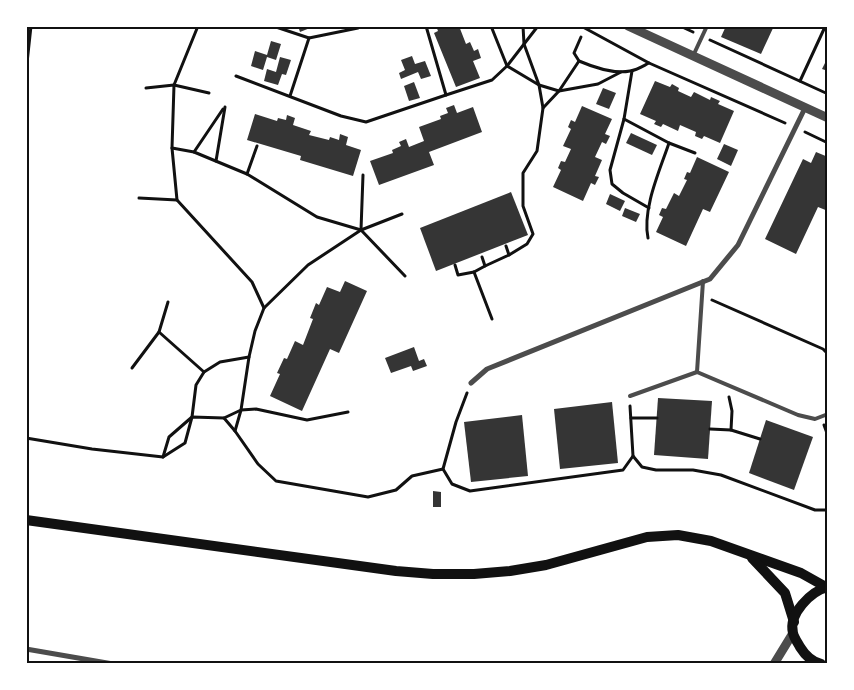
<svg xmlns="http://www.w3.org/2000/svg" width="854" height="690" font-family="Literata,serif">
<rect width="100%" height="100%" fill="#fff"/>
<!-- building -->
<g fill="#353535">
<polygon points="298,26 315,26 300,32"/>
<polygon points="436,26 459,26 466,44 470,42 474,51 478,49 481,58 473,61 480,78 456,87 434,33 438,31"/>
<polygon points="726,26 774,26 761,54 721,37"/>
<polygon points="271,41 281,44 276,60 267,57 263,70 251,66 255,51 267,55"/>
<polygon points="412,56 415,64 425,61 431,76 421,79 418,72 401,79 399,73 405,70 401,60"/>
<polygon points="280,57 291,60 286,75 282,74 278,85 264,81 267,69 276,72"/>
<polygon points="828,57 828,71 822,69"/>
<polygon points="655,81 670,87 672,84 679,88 678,91 691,97 694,92 710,100 711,97 720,101 718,104 734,111 720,143 704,136 702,139 695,136 696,132 680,125 678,131 663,124 661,127 654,124 656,121 640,114"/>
<polygon points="414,82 420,98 409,101 404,86"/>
<polygon points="603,88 616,93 609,109 596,104"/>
<polygon points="454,105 457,113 473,107 482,132 429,152 434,165 379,185 370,161 393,153 392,150 401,146 399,142 406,139 409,147 424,141 419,127 441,119 440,116 448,113 446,108"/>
<polygon points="582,106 612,119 605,134 610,136 606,144 602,142 595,157 602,160 595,176 599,177 595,185 591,183 583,201 553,187 561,170 558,168 561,161 565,162 571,149 563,146 571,129 568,127 571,120 575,122"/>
<polygon points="255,114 277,121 278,118 286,120 287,115 295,118 293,125 311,131 309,135 329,140 330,137 339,140 340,134 348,137 346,145 361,150 353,176 300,160 301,156 247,140"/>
<polygon points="631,133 657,145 652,155 626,143"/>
<polygon points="724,144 738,150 731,166 717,159"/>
<polygon points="816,152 828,157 828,211 818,207 796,254 765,239 803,159 811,163"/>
<polygon points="697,157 729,172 710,212 703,209 686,246 656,232 663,217 659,215 662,208 666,209 674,193 679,196 687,180 684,179 687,172 690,173"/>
<polygon points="511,192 528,235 436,271 420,228"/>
<polygon points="610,194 625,201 620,211 606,204"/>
<polygon points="625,208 640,214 636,222 622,216"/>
<polygon points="345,281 367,291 339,353 330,349 302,411 270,396 280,374 277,373 284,358 287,359 295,341 303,345 313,319 310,318 316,303 319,305 327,287 340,292"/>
<polygon points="414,347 419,361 424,359 427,366 413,371 411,366 391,373 385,358"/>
<polygon points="658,398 712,401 708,459 654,455"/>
<polygon points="612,402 618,463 560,469 554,409"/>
<polygon points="522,415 528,476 471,482 464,422"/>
<polygon points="766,420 813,437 794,490 749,473"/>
<polygon points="433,491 441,492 441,507 433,507"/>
</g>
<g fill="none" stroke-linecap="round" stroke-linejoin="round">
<!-- path -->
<g stroke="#111" stroke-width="3">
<polyline points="198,26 174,85 172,148 177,200 252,282 264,308"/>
<polyline points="273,26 309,38 358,28"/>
<polyline points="538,26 507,66 539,85 559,91 598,84 621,72"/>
<polyline points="581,26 649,63 785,123"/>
<polyline points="680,26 693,32"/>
<path d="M581,37L574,53L579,61C593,67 615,74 630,71C637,70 643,66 649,63"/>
<polyline points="710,40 828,94"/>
<polyline points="632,71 624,119 610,170 612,184 623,193 649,208"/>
<polyline points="26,72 31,26"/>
<polyline points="236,76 341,116 366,122 446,95 426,26"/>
<polyline points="800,81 824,29 828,26"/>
<polyline points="146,88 174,85 209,93"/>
<polyline points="446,95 492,80 507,66 491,26"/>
<polyline points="290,96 309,38"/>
<polyline points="543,108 559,91 579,61"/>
<polyline points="624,119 669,143 695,153"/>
<polyline points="805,132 828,143"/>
<polyline points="172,148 194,152 247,174 317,217 361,230 405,276"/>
<polyline points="194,152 223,109"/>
<polyline points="216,161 225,107"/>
<polyline points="247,174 257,146"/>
<polyline points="139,198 177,200"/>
<polyline points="361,230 363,175"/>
<path d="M648,238C642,209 660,170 669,143"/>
<polyline points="509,255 527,244 533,234 523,206 523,173 537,151 543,108 539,85 524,44 523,26"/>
<polyline points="455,265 458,275 474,272 485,266 482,257"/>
<polyline points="485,266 509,255 506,246"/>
<polyline points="474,272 492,319"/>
<polyline points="712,300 823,349 828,354"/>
<polyline points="159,332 204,372"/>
<polyline points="132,368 159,332 168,302"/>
<polyline points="467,393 456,422 443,469 452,484 470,491 623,470 633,456"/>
<polyline points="729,397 732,411 731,430"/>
<polyline points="630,406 633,456 642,467 656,470 693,470 721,475 815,510 828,510"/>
<polyline points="224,418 235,431 258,464 276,481 368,497 396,490 412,476 443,469"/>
<polyline points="631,418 657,418"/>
<polyline points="824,425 828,436"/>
<polyline points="710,429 731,430 760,439"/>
<polyline points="235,431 241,410 249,357 255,331 264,308 308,265 361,230 402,214"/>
<polyline points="26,438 92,449 163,457 185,443 192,417 196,385 204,372 220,362 249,357"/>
<polyline points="163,457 169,437 192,417 224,418 241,410 256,409 307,420 348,412"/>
</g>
<!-- service -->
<g stroke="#4c4c4c" stroke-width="4">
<polyline points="693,56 707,26"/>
<polyline points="703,281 697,372 798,415 815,419 828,414"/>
<polyline points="630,396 697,372"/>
</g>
<!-- minor -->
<g stroke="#4c4c4c" stroke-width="5">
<polyline points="471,383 487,369 710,279 738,245 805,108"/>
<polyline points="26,649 113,664"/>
</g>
<!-- tertiary -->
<g stroke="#4c4c4c" stroke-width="9">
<polyline points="628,26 828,118"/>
<polyline points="774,664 793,633"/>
</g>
<!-- secondary -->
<g stroke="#111" stroke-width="10">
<polyline points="26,520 396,571 433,574 474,574 510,571 546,565 647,537 678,535 711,541 801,573 826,587"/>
<polyline points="752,558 785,593 794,622"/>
<path d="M821,664C812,662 805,655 800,647C798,643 794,638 793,633C788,614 811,591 828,587"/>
</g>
</g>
<!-- border -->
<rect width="854" height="690" fill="none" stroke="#ffffff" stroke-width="55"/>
<rect x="28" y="28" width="798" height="634" fill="none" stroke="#111" stroke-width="2"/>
</svg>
